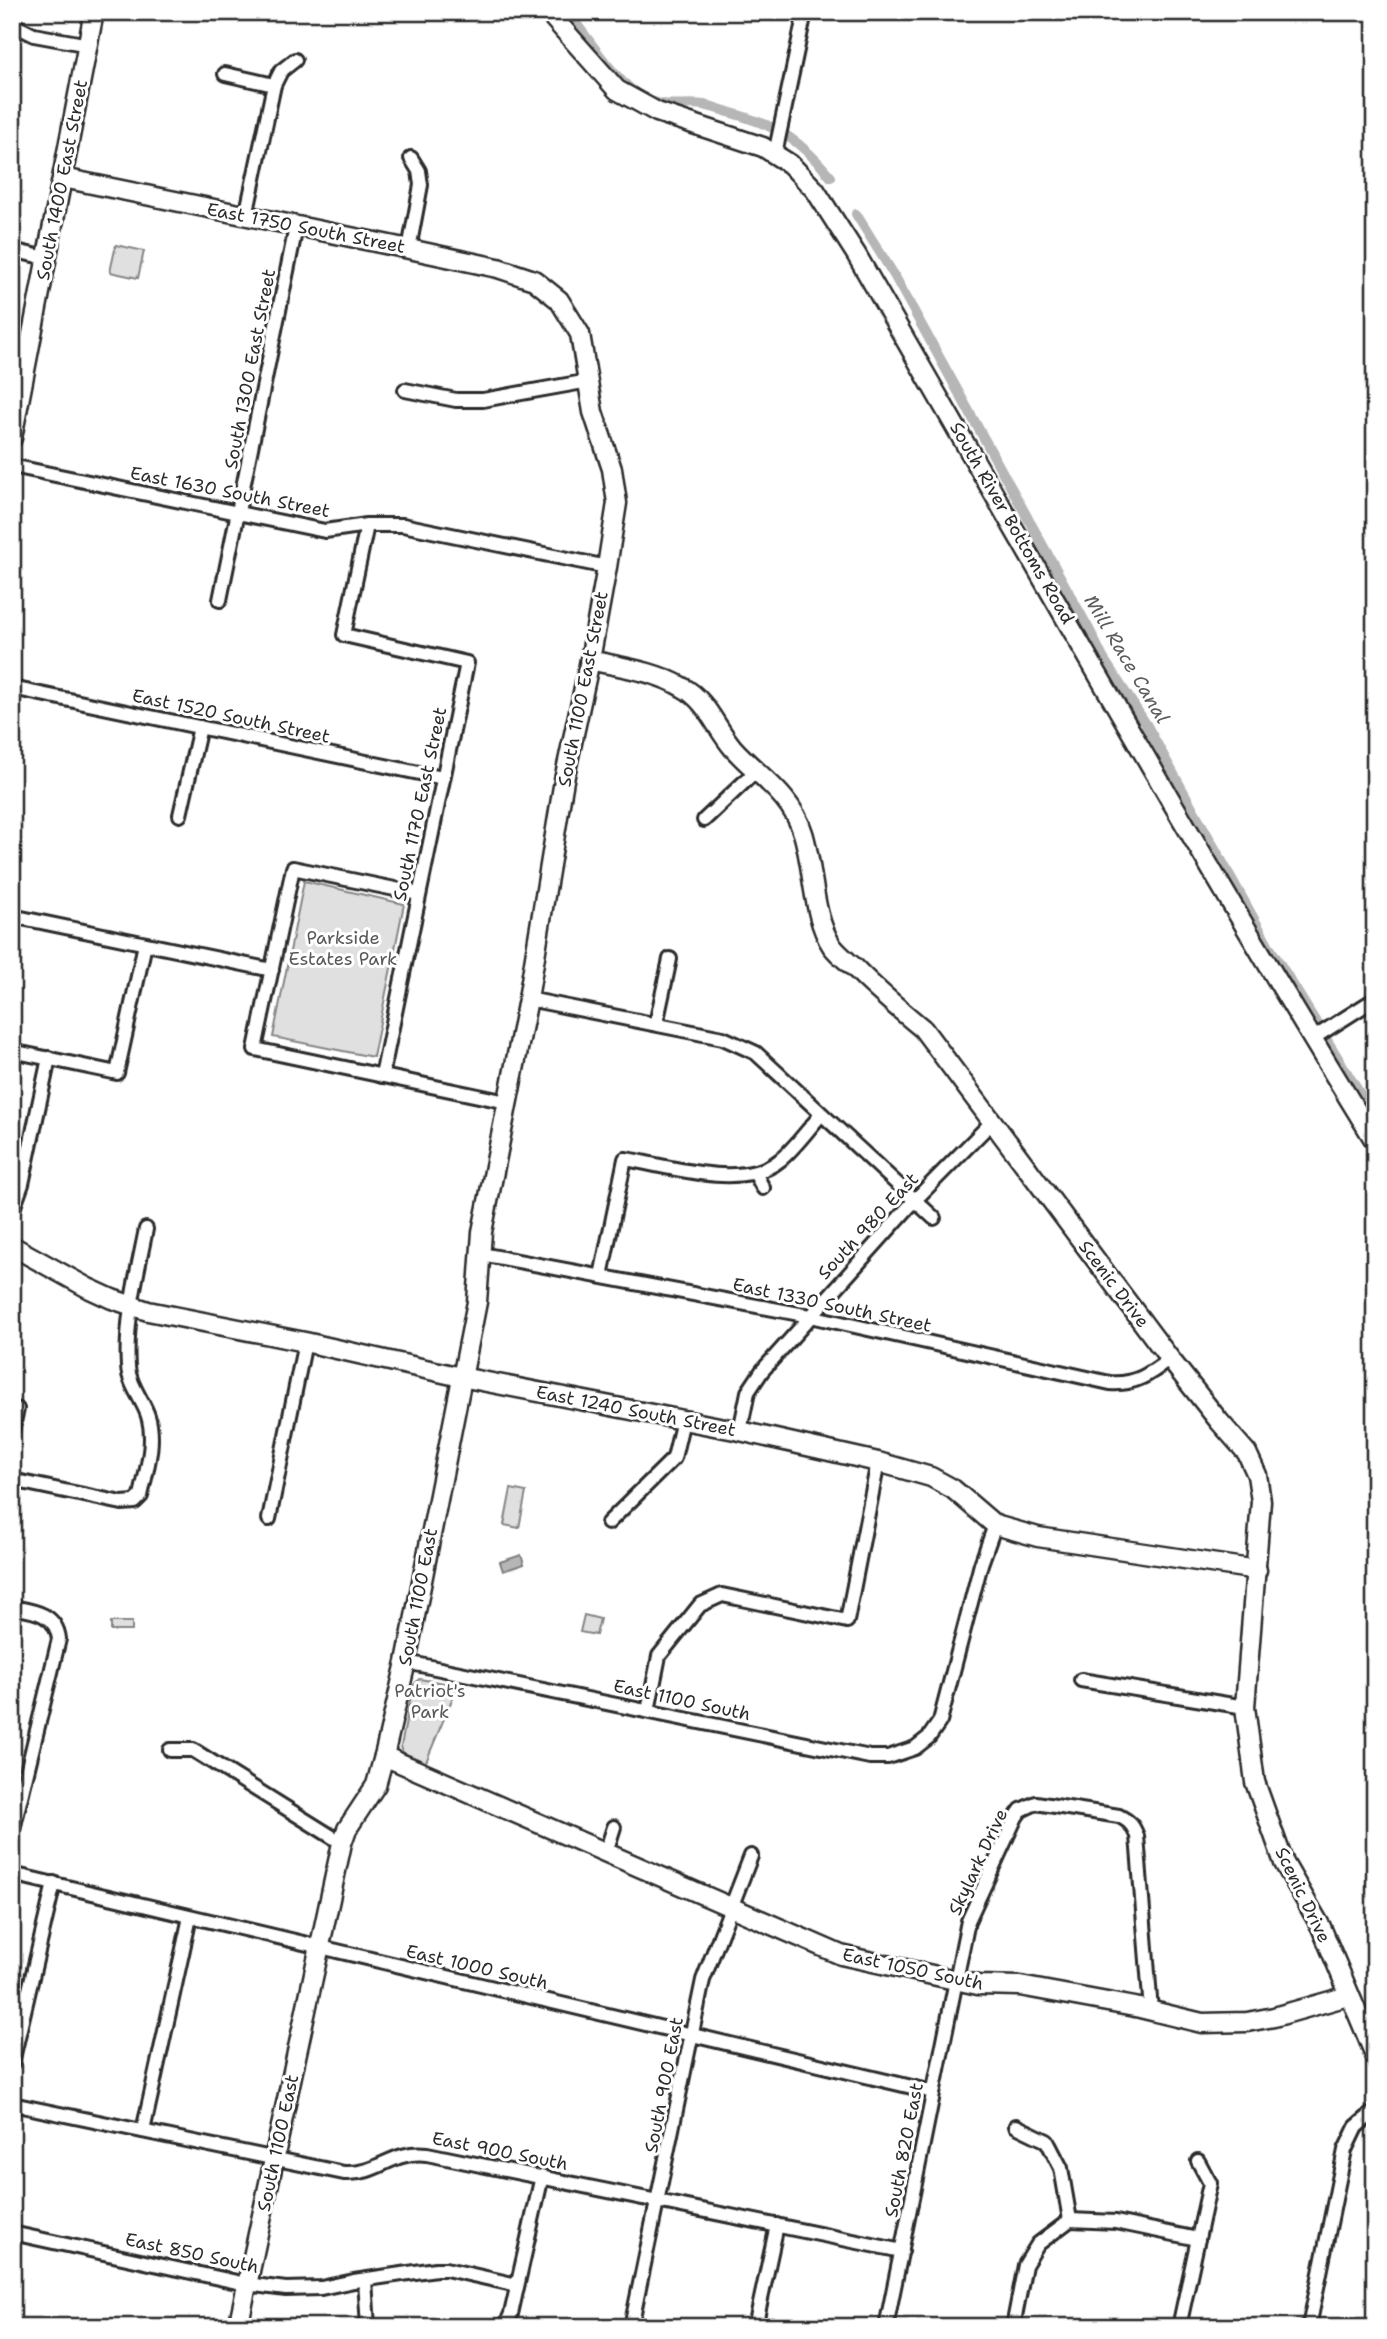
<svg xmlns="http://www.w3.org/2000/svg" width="1387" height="2339" font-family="'Shantell Sans',sans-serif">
<rect width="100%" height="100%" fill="#fff"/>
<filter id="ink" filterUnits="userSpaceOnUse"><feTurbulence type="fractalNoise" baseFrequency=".0143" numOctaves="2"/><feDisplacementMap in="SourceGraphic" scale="14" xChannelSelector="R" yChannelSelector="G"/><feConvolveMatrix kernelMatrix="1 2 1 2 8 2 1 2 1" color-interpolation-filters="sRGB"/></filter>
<g filter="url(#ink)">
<!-- green -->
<g fill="#e0e0e0" stroke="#868686" stroke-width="2">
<polygon points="116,245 144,251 138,278 110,272"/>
<polygon points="304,881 404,904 373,1057 273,1037"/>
<polygon points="511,1489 526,1492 519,1528 504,1525"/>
<polygon points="584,1615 600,1619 596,1635 580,1632"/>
<rect x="111" y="1622" width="21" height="9"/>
<polygon points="419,1679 458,1685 426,1762 403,1753 401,1746 413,1686"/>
</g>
<!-- water -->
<polygon fill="#b6b6b6" stroke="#7e7e7e" stroke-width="2" points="521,1555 524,1564 503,1571 500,1562"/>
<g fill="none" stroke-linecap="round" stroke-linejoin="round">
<!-- canal -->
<g stroke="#b6b6b6" stroke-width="10">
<path d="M567,12C590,39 614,83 646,99C665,109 684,102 704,105C714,107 725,111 735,114C780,127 801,141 831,177"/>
<polyline points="856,214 894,275 1090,631 1103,658 1146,724 1269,946 1375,1118"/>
</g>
<defs>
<g id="street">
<polyline points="12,24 34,35 89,45"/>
<polyline points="225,74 274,85"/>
<polyline points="775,154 805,12"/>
<polyline points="246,216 274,85 281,71 295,60"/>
<polyline points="409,249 421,185 419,171 411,158"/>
<polyline points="12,250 46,258"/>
<polyline points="405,390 456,400 483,400 589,381"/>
<polyline points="12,466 325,531 367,525 403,525 607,567"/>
<polyline points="367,525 344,635 467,663 382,1076"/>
<polyline points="220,600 296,227"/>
<polyline points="12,688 443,778"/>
<polyline points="180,815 200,727"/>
<polyline points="704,820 756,771"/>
<polyline points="419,894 293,868 255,1049 507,1102"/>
<polyline points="12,916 272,970"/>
<polyline points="528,999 723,1038 756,1053 934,1218"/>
<polyline points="656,1024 670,959"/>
<polyline points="1312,1039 1375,999"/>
<polyline points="12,1051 117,1073 145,944"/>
<polyline points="755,1173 763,1188"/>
<polyline points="12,1212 22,1184 49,1058"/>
<path d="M481,1254L810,1316L1110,1383C1135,1385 1150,1374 1170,1359"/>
<path d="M601,1276L625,1159C669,1166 743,1191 780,1160C795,1148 808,1129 821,1115"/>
<polyline points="12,1431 17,1409"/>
<polyline points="740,1431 748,1392 762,1371 915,1200 991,1123"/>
<path d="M12,1480L122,1503L135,1502L141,1496C146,1471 156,1442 148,1416C143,1400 129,1385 128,1367C125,1320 137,1275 146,1229"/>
<polyline points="269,1519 305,1342"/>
<polyline points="608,1523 674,1458 683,1420"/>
<path d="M12,1607C33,1611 56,1613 59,1639L12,1834"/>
<polyline points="406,1662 870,1757 888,1757 915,1748 929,1737 940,1721 981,1564 995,1525"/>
<polyline points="1081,1680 1245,1707"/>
<polyline points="648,1711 659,1656 700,1605 722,1595 847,1621 878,1462"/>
<polyline points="170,1750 193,1750 342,1843"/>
<polyline points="606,1852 614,1827"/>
<polyline points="12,1874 933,2092"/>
<polyline points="12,1994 27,1997"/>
<polyline points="12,2063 54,1883"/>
<path d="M12,2104L344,2173C379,2175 391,2150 427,2154L902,2251"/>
<polyline points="1016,2126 1047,2141 1061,2168 1070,2220"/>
<polyline points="143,2131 190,1917"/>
<polyline points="1070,2220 1116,2222 1198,2239"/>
<polyline points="12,2233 246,2284 286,2289 321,2288 354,2281 436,2269 446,2269 517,2285"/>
<polyline points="365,2280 368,2327"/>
<polyline points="505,2327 511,2314 542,2176"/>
<polyline points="631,2327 703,1980 751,1856"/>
<polyline points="755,2327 777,2225"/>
<path d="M886,2327L968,1921L1016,1817L1021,1810L1036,1803L1119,1816C1129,1821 1133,1825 1137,1836L1151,2011"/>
<polyline points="1013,2327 1025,2265 1038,2244 1070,2220"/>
<polyline points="1179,2327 1210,2183 1198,2161"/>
<polyline points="1309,2327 1345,2150 1356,2127 1375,2111"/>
</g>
<g id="secondary">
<path d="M548,12L617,90L657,112L763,147L790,164L815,190L856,254C1027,550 1195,850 1375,1141"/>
<polyline points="63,178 409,249 498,268 534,280 559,300 580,334 593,412 612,469 617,503 607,567 590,660 564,780 528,999 482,1232 477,1302 406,1662 384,1756 376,1785 347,1829 342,1843 238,2327"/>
<polyline points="12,438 94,12"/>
<path d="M590,660C620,667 655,671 682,687C707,700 715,727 733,748C758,776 791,794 803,833C814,868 812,916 832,946C838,954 847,961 855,968C876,990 899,1009 923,1029L1170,1359L1219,1421L1247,1453L1257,1475L1261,1501L1245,1707L1255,1782L1284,1863L1321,1927L1375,2055"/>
<polyline points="12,1246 88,1288 112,1299 148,1311 305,1342 461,1377 740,1431 878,1462 931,1477 953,1489 995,1525 1038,1537 1257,1570"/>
<polyline points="384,1756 841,1955 978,1985 1020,1986 1140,2008 1202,2023 1247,2022 1274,2017 1348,1996"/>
</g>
</defs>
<!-- street casing -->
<use href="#street" stroke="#2b2b2b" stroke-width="18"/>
<!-- secondary casing -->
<use href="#secondary" stroke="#2b2b2b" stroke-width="23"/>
<!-- street -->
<use href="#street" stroke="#fff" stroke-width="12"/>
<!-- secondary -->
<use href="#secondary" stroke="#fff" stroke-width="18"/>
</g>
</g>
<g text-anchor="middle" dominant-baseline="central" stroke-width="6" stroke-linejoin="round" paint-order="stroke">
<!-- street labels -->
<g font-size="18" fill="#2b2b2b" stroke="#fff">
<text transform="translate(62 180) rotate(-79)">South 1400 East Street</text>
<text transform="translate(306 228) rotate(11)">East 1750 South Street</text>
<text transform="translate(250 369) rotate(-79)">South 1300 East Street</text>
<text transform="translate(230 492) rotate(11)">East 1630 South Street</text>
<text transform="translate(1012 523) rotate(60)">South River Bottoms Road</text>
<text transform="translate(583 689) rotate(-79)">South 1100 East Street</text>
<text transform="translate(231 716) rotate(12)">East 1520 South Street</text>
<text transform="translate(420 804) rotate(-78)">South 1170 East Street</text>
<text transform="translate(868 1226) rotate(-47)">South 980 East</text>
<text transform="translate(1114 1284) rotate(53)">Scenic Drive</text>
<text transform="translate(832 1305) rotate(12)">East 1330 South Street</text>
<text transform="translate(636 1411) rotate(11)">East 1240 South Street</text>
<text transform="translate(418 1597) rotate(-79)">South 1100 East</text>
<text transform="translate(682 1700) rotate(12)">East 1100 South</text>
<text transform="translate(978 1862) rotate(-65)">Skylark Drive</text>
<text transform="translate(1303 1895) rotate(64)">Scenic Drive</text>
<text transform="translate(477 1967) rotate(13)">East 1000 South</text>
<text transform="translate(913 1969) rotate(12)">East 1050 South</text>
<text transform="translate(664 2085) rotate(-79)">South 900 East</text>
<text transform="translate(278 2143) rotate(-78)">South 1100 East</text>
<text transform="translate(904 2150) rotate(-79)">South 820 East</text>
<text transform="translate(500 2151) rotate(11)">East 900 South</text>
<text transform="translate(192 2253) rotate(12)">East 850 South</text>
</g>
<!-- park labels -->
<g font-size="18" fill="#585858" stroke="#fff">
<text x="343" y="938">Parkside<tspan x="343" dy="21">Estates Park</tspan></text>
<text x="430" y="1691">Patriot's<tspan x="430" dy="21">Park</tspan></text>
</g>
<!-- water labels -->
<g font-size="19" font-style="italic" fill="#5c5c5c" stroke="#fff">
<text transform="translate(1127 659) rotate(59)">Mill Race Canal</text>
</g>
</g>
<!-- margin -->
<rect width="1387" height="2339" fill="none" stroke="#fff" stroke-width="42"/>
<rect x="21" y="21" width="1345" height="2297" fill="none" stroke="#2b2b2b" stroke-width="2.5" filter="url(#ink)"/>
</svg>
